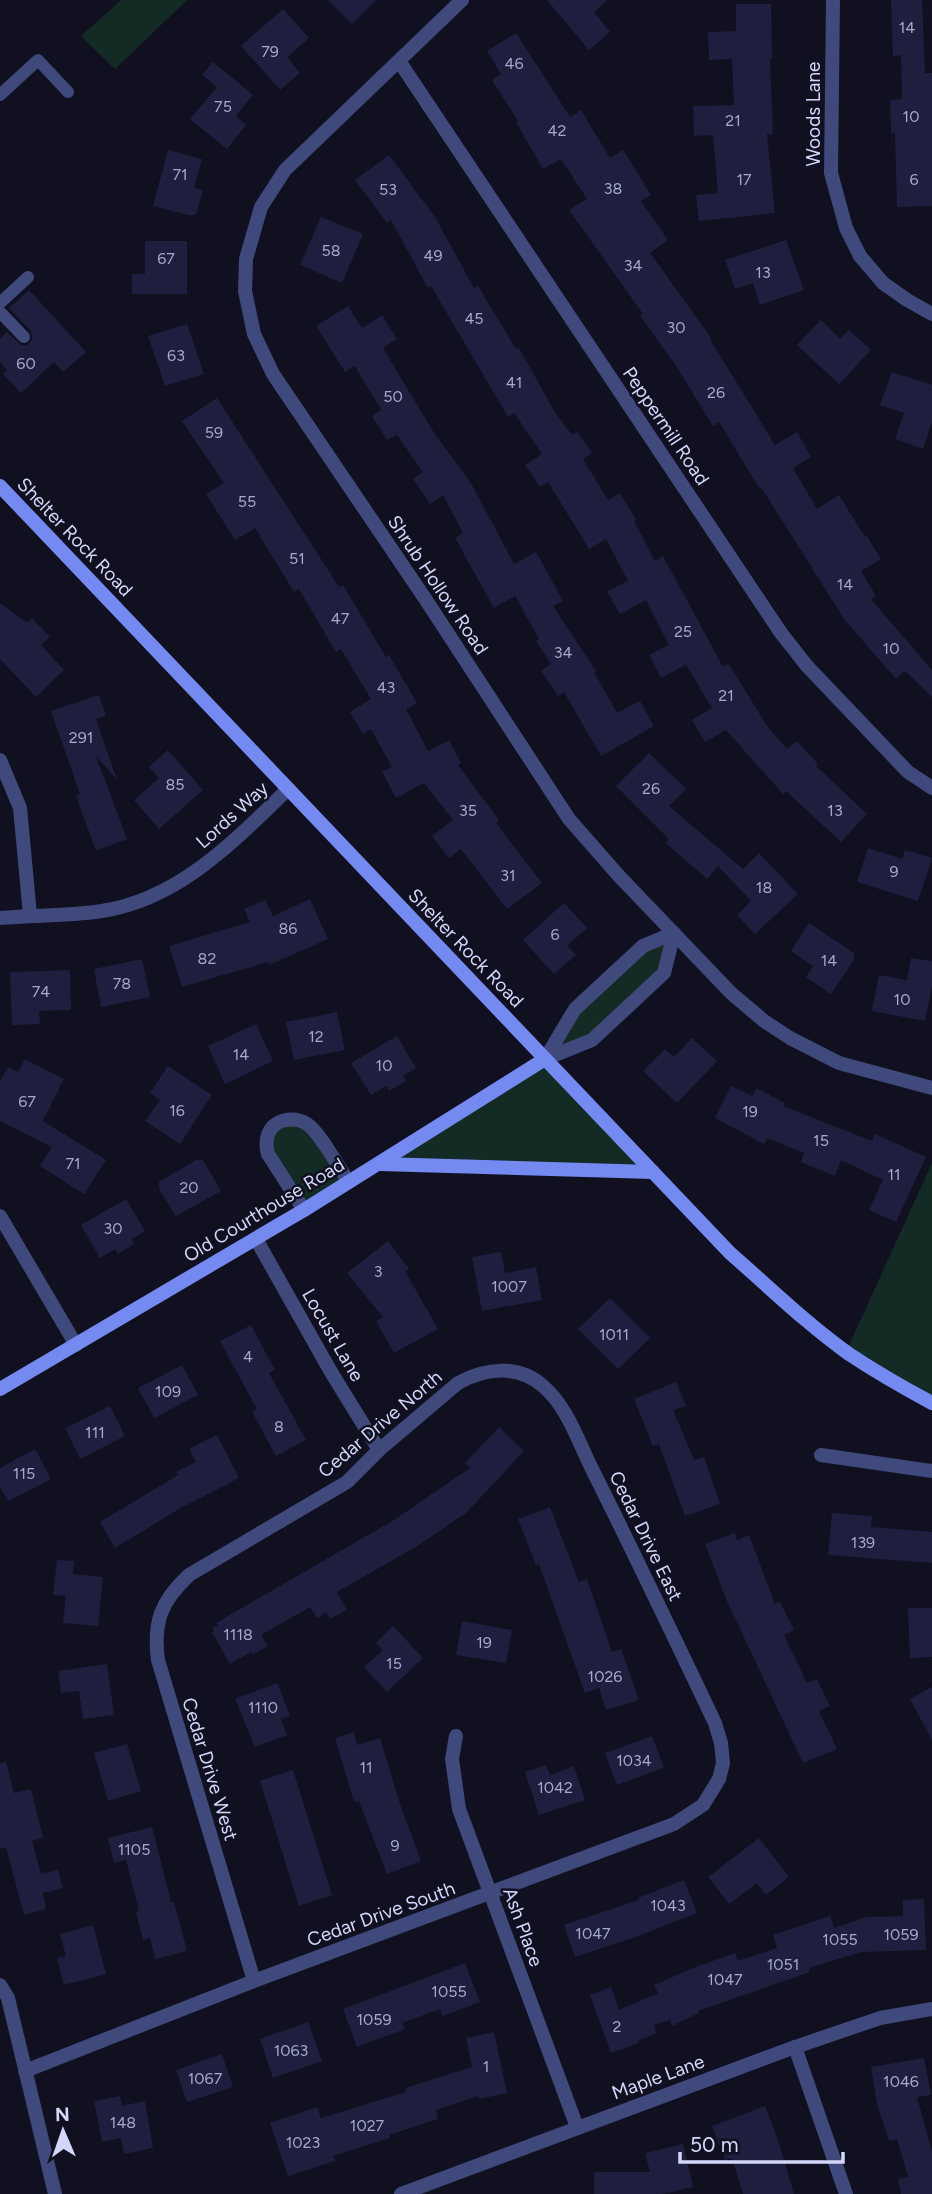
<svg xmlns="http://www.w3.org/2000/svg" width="932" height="2194" font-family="Figtree,sans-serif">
<rect width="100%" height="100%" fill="#101021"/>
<!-- green -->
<g fill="#132a25">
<polygon points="121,0 187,0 115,69 81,36"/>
<polygon points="674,933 664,973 592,1040 546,1059 653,1172 379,1164 545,1059 575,1009 643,946"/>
<polygon points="301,1121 349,1182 304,1210 268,1154 277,1124"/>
<polygon points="932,1163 932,1403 846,1352"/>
</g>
<!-- building -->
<g fill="#1e1e3f">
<polygon points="328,0 376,0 352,24"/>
<polygon points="547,0 608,0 594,12 610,32 589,50"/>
<polygon points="891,0 922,0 925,73 932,73 932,206 897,207 895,133 891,133 890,100 902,99 901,55 893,56"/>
<polygon points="736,4 771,4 772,58 770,58 773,134 767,134 775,213 699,221 696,195 718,193 713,135 694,136 693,106 734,105 732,59 709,60 708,32 736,31"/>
<polygon points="283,9 309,38 287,57 300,73 280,90 241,46"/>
<polygon points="516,33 570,117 581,110 610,158 623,150 651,195 641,201 668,240 650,253 711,338 710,339 775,445 797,432 811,457 793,468 817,509 839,495 865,537 867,536 881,559 861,571 876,596 871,599 932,670 932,697 905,671 896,679 844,619 761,487 759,488 719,422 713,426 676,366 640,316 643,314 569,210 587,199 561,159 543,169 516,122 518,121 492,80 501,74 487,51"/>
<polygon points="213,62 253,95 236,116 246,125 227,149 190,119 217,87 202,75"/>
<polygon points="168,150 202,159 194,188 203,190 196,215 189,215 153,206"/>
<polygon points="389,155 435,217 474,288 478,286 516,349 519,348 555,412 572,435 577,432 592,453 583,459 608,500 620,493 636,520 634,521 655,561 663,556 723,667 729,664 767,726 787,749 797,741 818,764 816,766 867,814 841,842 786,791 783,794 726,730 705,742 692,720 712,708 686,665 661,678 649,655 669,645 646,600 620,614 607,591 628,581 606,539 589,549 548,482 540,487 525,465 542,454 514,413 508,417 431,286 428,288 391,220 387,223 355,180"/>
<polygon points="321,217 363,234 342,283 300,265"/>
<polygon points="786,240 804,290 760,305 753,283 735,289 725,260"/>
<polygon points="145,241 187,241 187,294 132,294 132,274 145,274"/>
<polygon points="29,290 86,352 63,372 54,362 21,393 3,374 7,370 0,362 0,339 7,332 21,345 27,345 32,340 31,331 9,308"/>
<polygon points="348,306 362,328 382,315 397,339 383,348 433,431 472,485 514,564 536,552 563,601 553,606 596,671 594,672 617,713 640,701 654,726 601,756 564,692 558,696 541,671 551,664 536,641 539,639 515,596 494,608 455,538 463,533 443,495 430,504 413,479 423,472 397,435 387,440 372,416 381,410 355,366 345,372 316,326"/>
<polygon points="821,320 840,339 849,330 871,350 839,384 797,345"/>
<polygon points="187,324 204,374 165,386 148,336"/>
<polygon points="892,372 932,385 932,422 923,449 895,439 904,413 880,405"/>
<polygon points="217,398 339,587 343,585 386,657 389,655 417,703 406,709 428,751 449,740 461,763 458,765 499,820 496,823 542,883 507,909 461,849 449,858 432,836 453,820 424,783 396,798 382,772 392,767 371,729 363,734 350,712 371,699 341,649 336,652 299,589 294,592 255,528 235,540 206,494 224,483 182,421"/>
<polygon points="0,603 27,623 32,618 50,637 41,645 64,670 36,697 0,659"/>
<polygon points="99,695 106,716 96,719 117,780 96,756 127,839 96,851 76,796 80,794 51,711"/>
<polygon points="168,750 203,790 159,829 134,800 159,778 149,767"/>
<polygon points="649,753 686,789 669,806 743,869 759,853 798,894 755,934 737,915 751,901 718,866 707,879 666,843 669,839 616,786"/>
<polygon points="868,848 902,859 905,850 932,858 918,901 857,882"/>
<polygon points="310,899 328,939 269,965 268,962 182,987 169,946 250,922 244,909 265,900 273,916"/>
<polygon points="564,903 587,928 567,946 576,955 554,974 523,940"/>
<polygon points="809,923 854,953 854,960 831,994 806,977 813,966 791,951"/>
<polygon points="911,958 932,961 932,986 925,1021 872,1011 879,975 907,980"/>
<polygon points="142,959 150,997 101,1007 94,969"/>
<polygon points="70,970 71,1010 39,1011 40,1024 12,1025 10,972"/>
<polygon points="337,1012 345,1050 294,1060 286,1022"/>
<polygon points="256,1024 273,1061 225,1084 208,1046"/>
<polygon points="397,1036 416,1068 403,1076 406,1081 389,1091 386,1086 371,1095 351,1063"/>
<polygon points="692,1038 717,1061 677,1103 643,1071 665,1049 674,1057"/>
<polygon points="25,1059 64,1079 43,1121 106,1160 84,1194 40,1166 52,1147 0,1121 0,1082 8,1067 18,1072"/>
<polygon points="168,1066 212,1095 180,1144 145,1121 160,1100 150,1093"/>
<polygon points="731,1086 752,1096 756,1088 785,1103 783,1106 872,1141 875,1134 926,1157 896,1222 869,1210 883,1180 841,1160 835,1176 801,1162 804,1153 767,1138 764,1144 715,1118"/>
<polygon points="196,1160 203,1160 221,1191 176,1216 159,1189 159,1182"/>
<polygon points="126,1199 145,1231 131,1239 134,1244 118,1254 115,1249 100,1258 81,1225"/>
<polygon points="388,1241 409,1269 405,1271 438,1329 394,1353 376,1321 383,1317 347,1273"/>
<polygon points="501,1252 505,1273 536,1267 542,1300 482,1311 472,1257"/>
<polygon points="610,1298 650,1338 618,1369 578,1329"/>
<polygon points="251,1325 275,1370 269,1373 306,1440 276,1456 252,1412 257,1409 220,1341"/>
<polygon points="182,1365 198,1395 154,1418 138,1388"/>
<polygon points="676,1382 686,1406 673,1410 694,1460 704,1457 720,1504 685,1516 659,1444 653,1446 634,1399"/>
<polygon points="110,1406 125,1436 80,1459 65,1428"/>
<polygon points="499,1427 524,1451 467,1512 419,1545 337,1592 347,1610 330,1619 326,1612 317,1618 310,1607 261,1635 268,1646 252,1655 251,1652 230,1664 212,1632 214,1631 213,1628 218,1625 216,1623 394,1520 470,1468 465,1463"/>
<polygon points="217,1435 239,1478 179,1509 115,1548 100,1522 178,1475 176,1472 196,1462 189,1449"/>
<polygon points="35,1449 51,1479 8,1501 0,1487 0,1468"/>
<polygon points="550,1507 579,1582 587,1579 612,1652 621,1649 639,1700 606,1710 599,1688 585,1693 539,1564 536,1565 518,1519"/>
<polygon points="832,1513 872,1516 871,1527 932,1532 932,1563 828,1555"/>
<polygon points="735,1533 737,1540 749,1535 775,1604 780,1602 794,1630 784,1635 807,1683 817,1679 830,1706 819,1711 837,1749 803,1763 726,1599 705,1544"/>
<polygon points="57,1560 74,1561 73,1574 103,1577 98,1626 63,1623 66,1596 53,1595"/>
<polygon points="908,1608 932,1608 932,1657 910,1658"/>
<polygon points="462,1621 512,1630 506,1663 456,1655"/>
<polygon points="393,1626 423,1658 387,1692 364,1667 383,1650 376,1643"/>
<polygon points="107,1664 114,1715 83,1719 79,1691 61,1693 58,1671"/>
<polygon points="277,1683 290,1716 281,1719 287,1735 255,1747 235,1699"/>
<polygon points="932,1687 932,1740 910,1699"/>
<polygon points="354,1732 357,1745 380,1738 400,1804 421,1861 387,1874 359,1801 354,1802 335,1738"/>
<polygon points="652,1736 664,1768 617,1785 605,1753"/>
<polygon points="127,1744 141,1791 108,1801 94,1753"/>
<polygon points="6,1762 14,1793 31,1789 43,1838 32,1841 41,1874 58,1870 63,1888 43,1893 46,1909 24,1915 6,1847 0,1849 0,1763"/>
<polygon points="546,1765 550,1775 574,1766 585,1800 539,1815 525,1772"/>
<polygon points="293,1770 332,1895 299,1906 260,1781"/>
<polygon points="152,1827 171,1902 174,1902 187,1951 155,1959 150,1938 143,1940 136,1912 139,1911 126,1860 114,1863 108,1838"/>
<polygon points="759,1838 789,1877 766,1895 757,1883 729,1904 708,1877"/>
<polygon points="684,1880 697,1913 633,1938 575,1957 564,1925 639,1900 638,1898"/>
<polygon points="924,1899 926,1950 861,1952 809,1968 810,1972 698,2011 699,2013 672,2026 670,2020 654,2025 656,2033 638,2041 639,2043 611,2053 590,1995 611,1987 619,2010 658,1993 654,1985 693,1968 735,1953 738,1961 777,1948 773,1935 830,1916 834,1928 866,1917 903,1916 903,1900"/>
<polygon points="93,1925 106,1974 64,1985 57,1958 66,1956 60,1934"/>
<polygon points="465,1963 480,2002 443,2016 440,2009 402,2023 405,2029 357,2047 343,2009"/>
<polygon points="308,2022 322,2061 273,2078 260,2039"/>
<polygon points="494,2032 507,2093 479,2099 478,2096 436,2110 438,2119 389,2135 390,2138 333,2156 335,2161 288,2176 270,2123 317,2107 321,2118 406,2092 405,2088 472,2067 466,2038"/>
<polygon points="222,2054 233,2087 187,2102 176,2070"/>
<polygon points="924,2058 931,2095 917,2097 932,2152 932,2194 901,2194 898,2179 908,2177 897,2139 889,2141 877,2104 871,2067"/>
<polygon points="120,2096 122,2106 145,2101 153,2148 124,2154 121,2138 102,2142 94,2101"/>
<polygon points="765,2106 779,2143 794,2194 743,2194 732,2158 725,2160 712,2126"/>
<polygon points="683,2144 693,2187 662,2194 594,2194 594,2172 650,2172 645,2153"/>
</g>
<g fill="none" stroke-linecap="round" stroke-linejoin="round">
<!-- lane -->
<g stroke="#3f497b" stroke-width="12">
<polyline points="0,95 38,60 68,92"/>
<polyline points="0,303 28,277"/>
<polyline points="0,312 24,337"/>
</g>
<!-- street -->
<g stroke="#3f497b" stroke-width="14">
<polyline points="462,0 285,170 261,207 246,259 245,291 254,334 273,374 426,600 569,819 619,876 731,993 764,1021 790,1038 839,1063 932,1088"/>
<polyline points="833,0 831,173 846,228 860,256 883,283 907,300 932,314"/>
<polyline points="399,61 781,633 807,666 908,772 932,788"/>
<polyline points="0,760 20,808 30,915"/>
<path d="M0,918C34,915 69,916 102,911C180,899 235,840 288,789"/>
<polygon points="674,933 664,973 592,1040 545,1059 575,1009 643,946"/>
<path d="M304,1210L268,1154C265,1144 266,1131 276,1124C285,1118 298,1118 307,1124C319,1131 340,1170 349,1182"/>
<polyline points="0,1216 76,1345"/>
<polyline points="256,1239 331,1372 379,1450"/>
<polyline points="821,1455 932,1471"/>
<polyline points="456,1736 452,1759 459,1809 577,2127"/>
<polyline points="0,1985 8,1998 55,2194"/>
<polyline points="795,2047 846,2194"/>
<path d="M25,2071L254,1981L674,1824L703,1805L719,1779L723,1763L721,1743L715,1723C675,1639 635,1555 594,1473C579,1444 568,1407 543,1386C518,1364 485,1368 458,1383L379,1450L347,1482L189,1575C161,1601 153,1622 158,1660L254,1981"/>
<polyline points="401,2194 795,2047 880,2018 932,2009"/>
</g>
<!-- secondary -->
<g stroke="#758af0" stroke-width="14">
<path d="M0,486L730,1253C769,1287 807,1324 849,1354C876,1372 904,1388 932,1403"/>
<polyline points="380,1164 653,1172"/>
<polyline points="0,1389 304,1210 545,1059"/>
</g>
</g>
<g text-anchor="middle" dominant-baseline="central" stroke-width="5" stroke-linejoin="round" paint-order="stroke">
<!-- number labels -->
<g font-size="16" fill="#a6a9cb">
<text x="907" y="27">14</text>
<text x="270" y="51">79</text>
<text x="514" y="63">46</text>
<text x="223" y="106">75</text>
<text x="911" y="116">10</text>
<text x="733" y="120">21</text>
<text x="557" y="130">42</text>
<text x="180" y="174">71</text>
<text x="744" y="179">17</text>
<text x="914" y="179">6</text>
<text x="613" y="188">38</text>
<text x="388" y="189">53</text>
<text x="331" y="250">58</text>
<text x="433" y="255">49</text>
<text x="166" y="258">67</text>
<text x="633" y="265">34</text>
<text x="763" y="272">13</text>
<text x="474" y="318">45</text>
<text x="676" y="327">30</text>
<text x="176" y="355">63</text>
<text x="26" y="363">60</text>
<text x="514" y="382">41</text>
<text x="716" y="392">26</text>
<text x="393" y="396">50</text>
<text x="214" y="432">59</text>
<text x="247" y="501">55</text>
<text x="297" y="558">51</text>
<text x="845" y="584">14</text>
<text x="340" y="618">47</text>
<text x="683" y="631">25</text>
<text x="891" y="648">10</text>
<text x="563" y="652">34</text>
<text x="386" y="687">43</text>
<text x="726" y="695">21</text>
<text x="81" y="737">291</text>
<text x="175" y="784">85</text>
<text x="651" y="788">26</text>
<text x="468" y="810">35</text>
<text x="835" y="810">13</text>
<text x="894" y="871">9</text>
<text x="508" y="875">31</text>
<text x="764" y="887">18</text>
<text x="288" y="928">86</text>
<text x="555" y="934">6</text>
<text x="207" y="958">82</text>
<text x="829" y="960">14</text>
<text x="122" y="983">78</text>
<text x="41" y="991">74</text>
<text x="902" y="999">10</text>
<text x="316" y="1036">12</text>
<text x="241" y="1054">14</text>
<text x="384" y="1065">10</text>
<text x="27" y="1101">67</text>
<text x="177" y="1110">16</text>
<text x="750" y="1111">19</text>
<text x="821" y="1140">15</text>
<text x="73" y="1163">71</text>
<text x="894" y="1174">11</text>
<text x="189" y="1187">20</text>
<text x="113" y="1228">30</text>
<text x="378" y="1271">3</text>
<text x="509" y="1286">1007</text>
<text x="614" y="1334">1011</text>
<text x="248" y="1356">4</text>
<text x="168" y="1391">109</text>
<text x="279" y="1426">8</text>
<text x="95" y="1432">111</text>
<text x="24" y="1473">115</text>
<text x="863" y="1542">139</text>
<text x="238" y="1634">1118</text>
<text x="484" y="1642">19</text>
<text x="394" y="1663">15</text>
<text x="605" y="1676">1026</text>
<text x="263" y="1707">1110</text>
<text x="634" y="1760">1034</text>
<text x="366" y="1767">11</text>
<text x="555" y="1787">1042</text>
<text x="395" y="1845">9</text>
<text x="134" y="1849">1105</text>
<text x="668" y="1905">1043</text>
<text x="593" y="1933">1047</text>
<text x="901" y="1934">1059</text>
<text x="840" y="1939">1055</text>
<text x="783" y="1964">1051</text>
<text x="725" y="1979">1047</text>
<text x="449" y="1991">1055</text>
<text x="374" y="2019">1059</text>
<text x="617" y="2026">2</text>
<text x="291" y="2050">1063</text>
<text x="486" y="2066">1</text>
<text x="205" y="2078">1067</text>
<text x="901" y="2081">1046</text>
<text x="123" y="2122">148</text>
<text x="367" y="2125">1027</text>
<text x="303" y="2142">1023</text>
</g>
<!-- street labels -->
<g font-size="19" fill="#d4d7fa" stroke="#101021">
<text transform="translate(813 114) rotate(-90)">Woods Lane</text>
<text transform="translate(666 426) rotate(56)">Peppermill Road</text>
<text transform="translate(75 537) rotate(46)">Shelter Rock Road</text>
<text transform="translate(438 585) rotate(56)">Shrub Hollow Road</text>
<text transform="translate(232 815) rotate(-42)">Lords Way</text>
<text transform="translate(466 948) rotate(46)">Shelter Rock Road</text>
<text transform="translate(264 1210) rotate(-31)">Old Courthouse Road</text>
<text transform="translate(333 1335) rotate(60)">Locust Lane</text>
<text transform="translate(380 1424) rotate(-40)">Cedar Drive North</text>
<text transform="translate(646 1536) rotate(64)">Cedar Drive East</text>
<text transform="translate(210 1769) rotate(73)">Cedar Drive West</text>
<text transform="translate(381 1914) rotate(-20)">Cedar Drive South</text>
<text transform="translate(523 1927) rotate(70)">Ash Place</text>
<text transform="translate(658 2077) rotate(-20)">Maple Lane</text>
</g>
</g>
<!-- north arrow -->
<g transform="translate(63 2131) rotate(358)" stroke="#101021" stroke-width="5" paint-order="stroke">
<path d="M0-5L12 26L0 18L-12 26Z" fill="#d4d7fa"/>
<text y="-10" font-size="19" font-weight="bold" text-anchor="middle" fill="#d4d7fa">N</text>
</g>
<!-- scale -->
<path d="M680 2152v10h163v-10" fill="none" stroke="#d4d7fa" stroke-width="3.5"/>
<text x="690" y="2152" font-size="21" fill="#d4d7fa" stroke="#101021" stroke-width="5" paint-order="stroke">50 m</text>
</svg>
